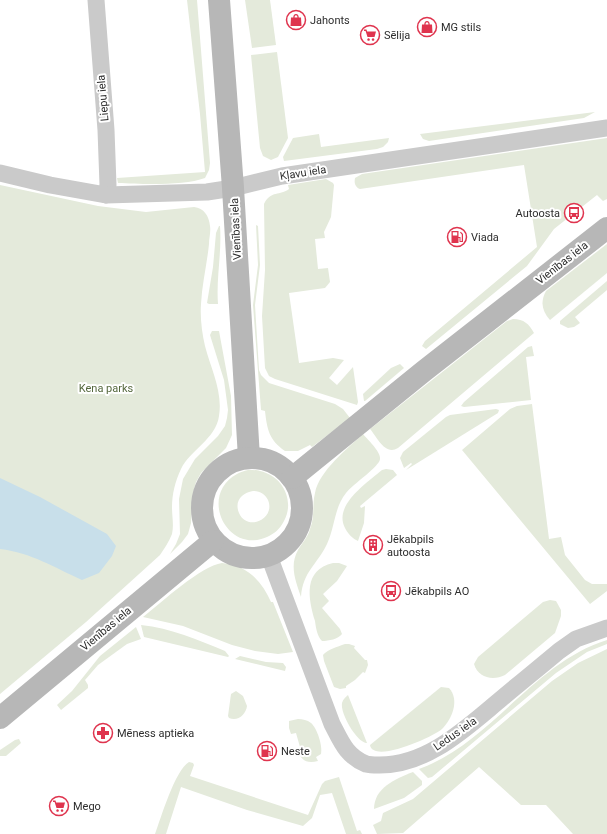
<svg xmlns="http://www.w3.org/2000/svg" width="607" height="834" font-family="Roboto,sans-serif">
<rect width="100%" height="100%" fill="#fff"/>
<!-- green -->
<g fill="#e4eadb" fill-rule="evenodd">
<path d="M187,0H197L210,163L209,170L205,178C184,186 141,184 118,183L117,178L205,172L200,114Z"/>
<polygon points="245,0 270,0 276,45 252,48"/>
<polygon points="277,52 288,138 278,157 271,160 263,156 260,148 251,55"/>
<polygon points="595,112 584,118 429,141 423,139 420,134"/>
<polygon points="319,134 321,147 389,138 388,142 383,147 377,149 284,161 283,157 293,138"/>
<path d="M607,138V199L603,201L597,195L554,229L527,266L426,349L422,346L425,341L537,247L524,165L360,189C355,187 354,183 355,178L362,174Z"/>
<path d="M326,179L333,183L334,185L331,217L324,232L325,238L315,239L318,269L328,268L330,282L325,288L289,293L299,363L333,358L344,360L329,378L337,385L353,367L358,402L357,405L275,379L269,376L265,368L262,316L265,270L264,204C271,190 280,196 289,189L288,185Z"/>
<path d="M0,185L98,206L146,212L194,207C204,208 209,216 210,226C211,232 209,238 209,244C207,264 202,284 201,304C200,318 202,333 205,346C211,369 223,392 219,416C216,439 190,450 181,469C175,482 172,494 172,507C172,517 174,525 172,534C169,542 164,549 160,555L86,622L0,694Z"/>
<path d="M256,225L258,226L260,265L255,305L259,370L261,375L269,383L335,404L343,409L350,418L312,447L310,445L298,451H285C269,440 267,429 265,411L261,410L253,305L258,265Z"/>
<path d="M219,226H220C222,252 216,278 218,304H209L207,303L213,267L216,233Z"/>
<path d="M607,244V273L550,320C542,311 540,302 546,291Z"/>
<polygon points="607,281 607,290 575,317 580,323 574,327 568,328 560,324 560,321"/>
<path d="M513,319C524,319 529,324 534,333L398,448C385,456 377,437 370,429L507,321Z"/>
<polygon points="212,331 219,331 231,396 232,435 226,448 201,473 196,482 193,493 191,523 188,534 182,542 170,554 176,544 180,534 179,499 183,479 195,459 218,436 225,426 227,418 228,410 224,380 210,335"/>
<polygon points="532,346 534,356 526,357 531,400 464,407 461,406 464,402 528,347"/>
<polygon points="400,364 404,368 365,401 364,401 363,394 391,368"/>
<polygon points="532,404 549,539 561,537 565,555 585,580 592,584 607,584 607,591 590,604 462,450 510,409 517,406"/>
<polygon points="496,409 499,410 498,413 406,470 412,464 411,463 404,468 400,458 403,452 446,417 450,415"/>
<path d="M363,434C368,440 381,452 380,459C380,466 352,485 346,493C334,508 335,527 327,544C317,565 303,571 301,597C296,582 289,566 298,550C302,543 308,537 310,529C315,517 312,505 315,493C319,471 348,448 363,434Z"/>
<path d="M386,469L393,470L397,475L360,506L361,508L365,506L364,523L358,541C353,539 348,534 345,528C333,505 367,483 382,470Z"/>
<path d="M248,470C252,470 257,470 260,471C283,476 295,501 284,521C280,529 274,534 267,537C227,555 198,495 237,474C240,472 244,471 248,470ZM253,491C260,491 265,494 268,500C276,519 247,532 239,513C234,501 242,493 253,491Z"/>
<path d="M222,563C247,565 262,581 271,602H273L293,652L278,654L255,651L232,645L183,626L143,617C162,602 201,566 222,563Z"/>
<path d="M333,563H339L347,566L337,581L323,594L329,601L322,608L340,629L342,634C338,639 329,641 322,641C317,636 316,628 315,621C308,598 303,570 333,563Z"/>
<path d="M550,600L556,601L561,610V616L555,633L505,675C493,681 478,678 474,664L478,657L543,602Z"/>
<path d="M141,625C171,628 198,640 225,651L229,656L228,657L144,637Z"/>
<polygon points="136,627 141,639 127,644 98,665 85,680 88,685 88,688 61,710 57,705 72,691 100,656"/>
<path d="M607,640V644L587,652L556,673L432,777L428,778L419,769C491,743 533,663 607,640Z"/>
<path d="M345,644H349L355,646L354,648L365,660H367L368,665L365,673L363,672L355,680L346,686V688L340,689L334,687L324,661L323,655C328,649 337,647 345,644Z"/>
<polygon points="607,649 607,834 573,834 546,805 521,805 479,767 403,833 377,834 373,825 381,821 383,813 413,799 552,681 578,663"/>
<polygon points="240,656 266,662 283,663 286,667 285,671 235,659"/>
<path d="M441,687L449,688C460,700 452,719 442,729C433,737 373,764 370,745Z"/>
<path d="M236,691L243,696L247,706C246,714 238,722 229,718L228,716L231,694Z"/>
<path d="M348,695L367,743H366C356,741 340,713 342,703C343,699 346,697 348,695Z"/>
<path d="M298,719C303,719 307,720 311,723C317,728 323,746 321,754L316,757L318,761C306,764 301,760 297,749L300,747L296,733L291,734L289,728V721Z"/>
<polygon points="19,739 21,743 6,756 0,756 0,750 15,740"/>
<path d="M189,762L193,763L194,765L190,776L308,815L322,784L325,781L339,777L357,831L360,830L362,834H346L332,793L320,795L312,818L303,826L247,810L181,787L166,834H155C161,818 175,770 189,762Z"/>
<path d="M413,772L422,781V785L404,798L374,809C374,788 395,779 413,772Z"/>
</g>
<!-- water -->
<path fill="#c8dfea" d="M0,478L40,497L107,534L116,546L112,556L99,573L82,580C53,567 32,553 0,549Z"/>
<g fill="none" stroke-linecap="round" stroke-linejoin="round">
<!-- street -->
<g stroke="#cacaca" stroke-width="17">
<polyline points="96,0 106,130 108,185 106,195"/>
<polyline points="0,173 50,185 106,195 207,192 233,188 282,176 607,128"/>
<path d="M269,556L332,724C341,741 346,756 366,764C370,765 374,765 378,765C427,766 466,728 501,699C520,683 540,667 559,651L576,639L607,628"/>
</g>
<!-- secondary -->
<g stroke="#b7b7b7" stroke-width="22">
<polyline points="219,0 233,188 249,458"/>
<circle cx="252" cy="508" r="50"/>
<polyline points="292,478 424,371 607,228"/>
<polyline points="0,718 213,541"/>
</g>
</g>
<!-- icons -->
<defs>
<symbol id="shop-ring" viewBox="-11 -11 22 22"><circle r="9.5" fill="#fff" stroke="#df344e" stroke-width="1.5"/><path d="M-5-2.5h2.3a2.7 3.5 0 0 1 5.4 0H5L5.5 6h-11ZM-1.5-2.5h3a1.5 2.3 0 0 0-3 0Z" fill="#df344e"/></symbol>
<symbol id="supermarket-ring" viewBox="-11 -11 22 22"><circle r="9.5" fill="#fff" stroke="#df344e" stroke-width="1.5"/><path d="M-6-5.5h2.5l.6 2H6L4.5 2H-2.5L-4.4-4H-6ZM-1.5 3.2a1.3 1.3 0 1 0 .1 0ZM3 3.2a1.3 1.3 0 1 0 .1 0Z" fill="#df344e"/></symbol>
<symbol id="bus-ring" viewBox="-11 -11 22 22"><circle r="9.5" fill="#fff" stroke="#df344e" stroke-width="1.5"/><path d="M-5-6H5V4H4V6H2V4H-2V6H-4V4H-5ZM-3.5-4V0h7V-4ZM-3.5 1.2v1.5H-2V1.2ZM2 1.2v1.5H3.5V1.2Z" fill="#df344e"/></symbol>
<symbol id="fuel-ring" viewBox="-11 -11 22 22"><circle r="9.5" fill="#fff" stroke="#df344e" stroke-width="1.5"/><path d="M-5.5-6h7V0h2V4h1.3V-2.5L3-4.5l.8-.8L6-3V5H2.5V1h-1V6h-7ZM-4.2-4.7v3.2H.2V-4.7Z" fill="#df344e"/></symbol>
<symbol id="building-ring" viewBox="-11 -11 22 22"><circle r="9.5" fill="#fff" stroke="#df344e" stroke-width="1.5"/><path d="M-4-6H4V6H1V3H-1V6H-4ZM-2.5-4.3h1.7v1.8h-1.7ZM.8-4.3h1.7v1.8H.8ZM-2.5-1h1.7V.8h-1.7ZM.8-1h1.7V.8H.8Z" fill="#df344e"/></symbol>
<symbol id="pharmacy-ring" viewBox="-11 -11 22 22"><circle r="9.5" fill="#fff" stroke="#df344e" stroke-width="1.5"/><path d="M-2-6h4v4h4v4h-4v4h-4v-4h-4v-4h4Z" fill="#df344e"/></symbol>
</defs>
<g fill-rule="evenodd">
<use href="#shop-ring" x="285" y="9" width="22" height="22"/>
<use href="#shop-ring" x="416" y="16" width="22" height="22"/>
<use href="#supermarket-ring" x="359" y="24" width="22" height="22"/>
<use href="#bus-ring" x="563" y="202" width="22" height="22"/>
<use href="#fuel-ring" x="446" y="226" width="22" height="22"/>
<use href="#building-ring" x="362" y="534" width="22" height="22"/>
<use href="#bus-ring" x="380" y="580" width="22" height="22"/>
<use href="#pharmacy-ring" x="92" y="722" width="22" height="22"/>
<use href="#fuel-ring" x="256" y="740" width="22" height="22"/>
<use href="#supermarket-ring" x="48" y="795" width="22" height="22"/>
</g>
<g text-anchor="middle" dominant-baseline="central" stroke-width="4" stroke-linejoin="round" paint-order="stroke">
<!-- poi labels -->
<g font-size="11" fill="#2d2d2d" stroke="#fff" text-anchor="start">
<text x="310" y="20">Jahonts</text>
<text x="441" y="27">MG stils</text>
<text x="384" y="35">Sēlija</text>
<text x="560" y="213" text-anchor="end">Autoosta</text>
<text x="471" y="237">Viada</text>
<text x="387" y="539">Jēkabpils<tspan x="387" dy="13">autoosta</tspan></text>
<text x="405" y="591">Jēkabpils AO</text>
<text x="117" y="733">Mēness aptieka</text>
<text x="281" y="751">Neste</text>
<text x="73" y="806">Mego</text>
</g>
<!-- street labels -->
<g font-size="11" fill="#2d2d2d" stroke="#fff">
<text transform="translate(103 98) rotate(-95)">Liepu iela</text>
<text transform="translate(303 173) rotate(-9)">Kļavu iela</text>
<text transform="translate(236 229) rotate(-93)">Vienības iela</text>
<text transform="translate(562 263) rotate(-38)">Vienības iela</text>
<text transform="translate(106 629) rotate(-40)">Vienības iela</text>
<text transform="translate(455 734) rotate(-35)">Ledus iela</text>
</g>
<!-- park labels -->
<g font-size="11" fill="#54673c" stroke="#fff">
<text x="106" y="388">Kena parks</text>
</g>
</g>
</svg>
